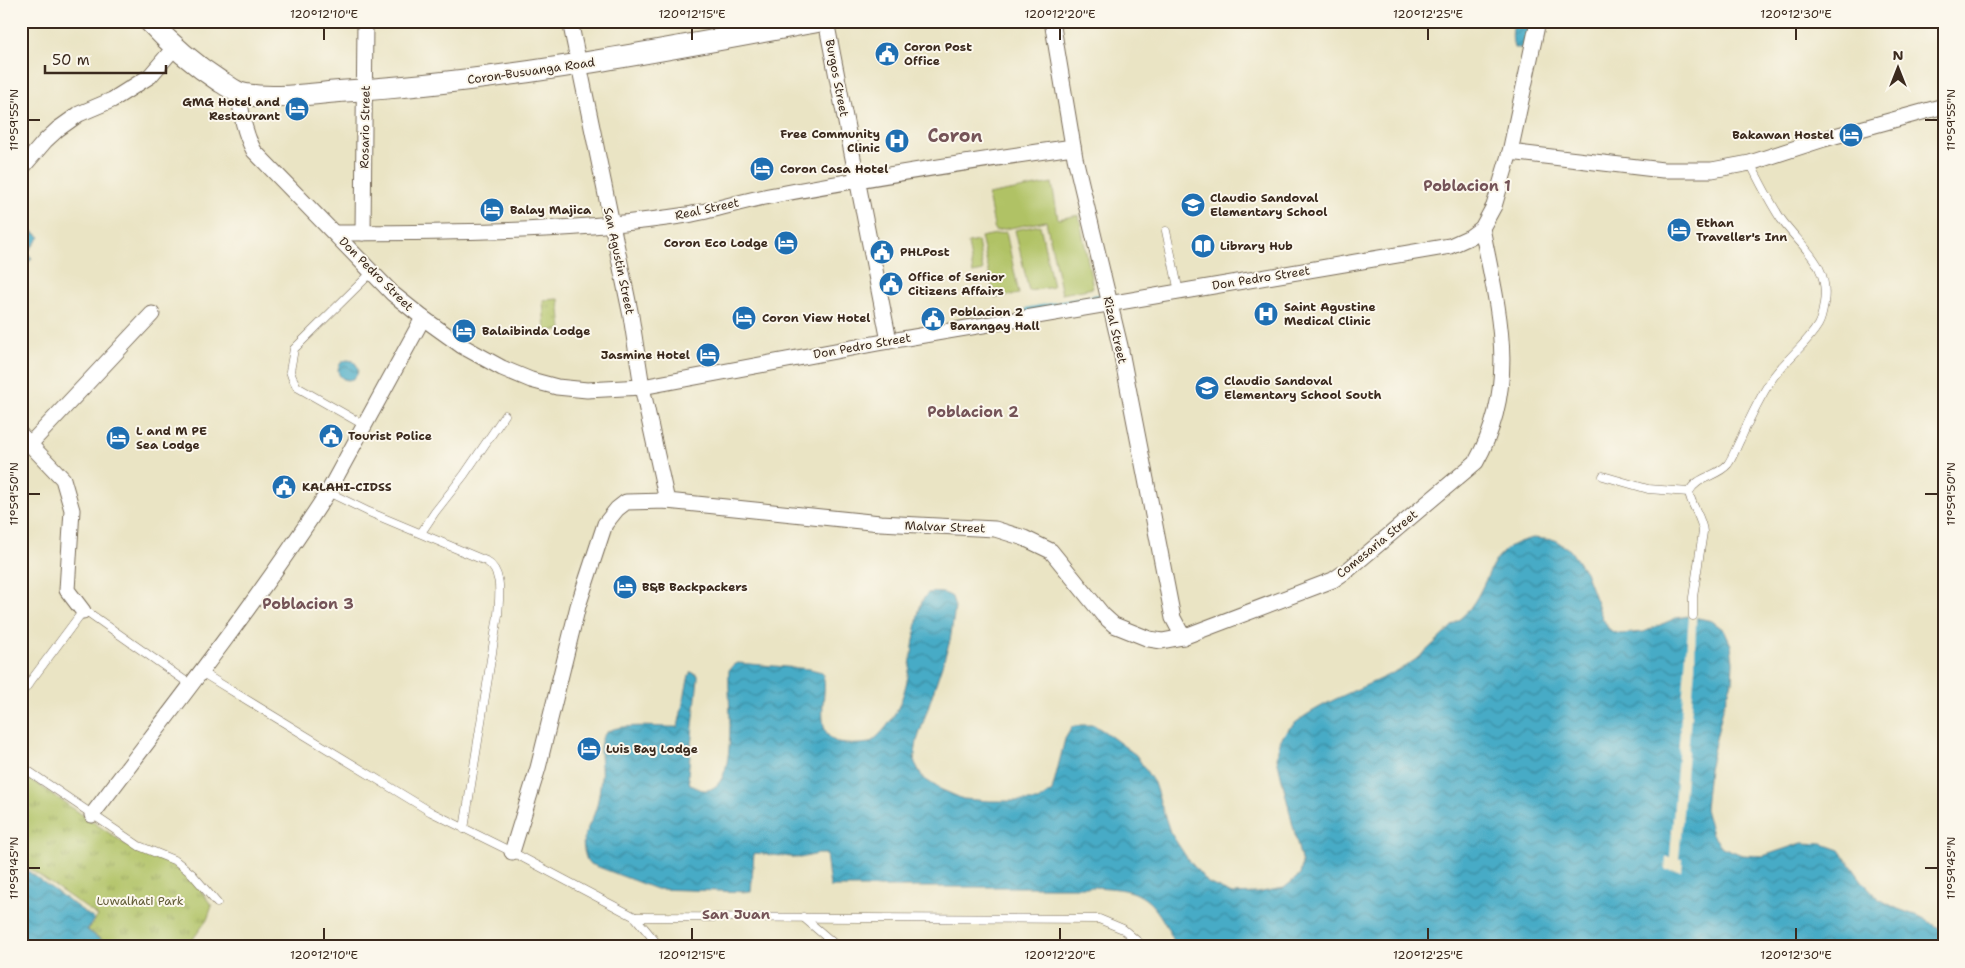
<svg xmlns="http://www.w3.org/2000/svg" width="1965" height="968" font-family="'Shantell Sans',sans-serif">
<defs>
<pattern id="grass-tufts" width="24" height="20" patternUnits="userSpaceOnUse" patternTransform="scale(1.25)"><rect width="24" height="20" fill="#b0c265"/><path d="M3 7l-1-3M5 7V3M7 7l1-3M15 17l-1-3M17 17v-4M19 17l1-3" fill="none" stroke="#909e53"/></pattern>
<pattern id="water-waves" width="16" height="10" patternUnits="userSpaceOnUse" patternTransform="scale(1.25)"><rect width="16" height="10" fill="#46abc6"/><path d="M0 5q4-4 8 0t8 0" fill="none" stroke="#3c8ba0"/></pattern>
</defs>
<rect width="100%" height="100%" fill="#fbf7ec"/>
<filter id="ink" filterUnits="userSpaceOnUse"><feTurbulence type="fractalNoise" baseFrequency=".02" numOctaves="2"/><feDisplacementMap in="SourceGraphic" scale="10" xChannelSelector="R" yChannelSelector="G"/><feConvolveMatrix kernelMatrix="1 2 1 2 8 2 1 2 1" color-interpolation-filters="sRGB"/></filter>
<filter id="wash" filterUnits="userSpaceOnUse"><feTurbulence type="fractalNoise" baseFrequency=".0096" numOctaves="4" result="noise"/><feDisplacementMap in="SourceGraphic" scale="20" xChannelSelector="R" yChannelSelector="G"/><feGaussianBlur stdDeviation="1.12" result="paint"/><feColorMatrix in="noise" values="0 0 0 0 0 0 0 0 0 0 0 0 0 0 0 0 0 1.4 0 .05"/><feComposite in="paint" operator="in"/></filter>
<g filter="url(#wash)">
<rect width="100%" height="100%" fill="#eae4c4"/>
<!-- grass -->
<g fill="url(#grass-tufts)" stroke="#767642">
<polygon points="559,299 562,330 545,331 543,300"/>
<polygon points="21,773 137,852 175,865 194,881 212,906 207,920 187,947 112,947 88,930 98,916 21,863"/>
</g>
<!-- pitch -->
<g fill="#b0c265" stroke="#767642">
<polygon points="1052,183 1058,219 1079,215 1093,288 1062,294 1046,221 995,231 988,195"/>
<polygon points="1040,225 1053,287 1029,291 1015,230"/>
<polygon points="1006,232 1019,294 995,298 981,237"/>
<polygon points="978,241 983,271 973,273 968,243"/>
</g>
<!-- water -->
<g fill="url(#water-waves)" stroke="#406a72">
<path d="M1516,21H1529L1527,46L1522,48H1514C1512,41 1511,27 1516,21Z"/>
<polygon points="21,222 40,237 27,253 32,258 28,263 21,258"/>
<circle cx="348" cy="370" r="10"/>
<path d="M1533,538L1555,540L1570,550L1585,572L1602,617L1608,628L1613,632L1621,634L1644,632L1676,618L1689,616L1712,621L1724,630L1731,645L1733,662L1732,682L1724,704L1709,769L1705,809L1712,834L1722,847L1742,855L1763,856L1802,843L1823,844L1840,850L1863,882L1879,899L1898,909L1923,918L1944,931V947H1177C1167,928 1156,900 1134,893C1121,888 1107,888 1095,887H830L826,854H818L800,858L754,853L751,892L656,889L588,863C576,833 590,832 597,805C599,796 600,787 601,778C603,765 595,743 606,733C618,722 662,728 678,727L689,675L691,672L698,675V678L688,775L690,784C696,788 703,792 711,789C739,778 727,696 729,670L733,665L738,663L810,669L822,672C826,682 824,693 823,703C820,743 835,747 870,743C908,713 908,673 916,628C918,616 919,601 928,593C937,592 945,592 952,597L955,608L950,641L917,741L914,761L923,778L940,789L963,799L990,801H1038L1052,791L1065,739L1072,727L1081,725H1094L1105,732L1136,755L1154,783L1170,832L1187,858L1208,883L1232,894L1256,893L1284,888L1300,875L1302,864L1277,758C1278,752 1278,745 1281,739C1300,705 1382,684 1415,660C1429,649 1441,637 1454,624C1459,619 1466,614 1470,608C1493,577 1488,547 1533,538Z"/>
<polygon points="21,866 94,919 87,930 111,947 21,947"/>
</g>
<!-- pier -->
<polygon fill="#eae4c4" points="1689,616 1696,616 1695,667 1679,859 1683,859 1682,871 1665,870 1666,857 1670,857"/>
<g fill="none" stroke-linecap="round" stroke-linejoin="round">
<!-- stream -->
<polyline stroke="#46abc6" stroke-width="5" points="1028,310 1101,296"/>
</g>
</g>
<g filter="url(#ink)">
<g fill="none" stroke-linecap="round" stroke-linejoin="round">
<defs>
<g id="lane">
<polyline points="1166,231 1179,292"/>
<polyline points="364,425 297,387 292,377 290,371 294,349 372,272"/>
<polyline points="1603,476 1648,489 1689,492"/>
<path d="M328,492L369,512L486,561C504,572 499,597 498,615L464,829"/>
<polyline points="421,533 435,512 464,475 505,415"/>
<path d="M1693,616V597L1703,532C1702,517 1691,506 1689,492C1697,476 1717,477 1728,464C1733,457 1736,448 1740,440C1749,420 1759,398 1772,379C1785,360 1806,345 1818,325C1822,318 1823,310 1824,303C1830,264 1802,248 1781,219C1769,201 1760,182 1750,163"/>
<polyline points="201,672 431,812 512,852 635,917 660,947"/>
<polyline points="21,694 83,611 89,613 191,685"/>
<polyline points="21,766 139,846 176,861 192,874 217,903"/>
<polyline points="635,917 1099,919 1123,929 1144,947"/>
<polyline points="803,917 838,947"/>
</g>
<g id="street">
<polyline points="570,21 631,316 642,387 667,501"/>
<polyline points="826,21 889,341"/>
<polyline points="1052,21 1075,158 1120,346 1173,618 1183,637"/>
<path d="M240,93C240,114 244,132 254,151L393,294L423,318L462,346L502,368L531,380L557,387L587,390L642,387L878,343L1450,246L1470,237L1482,228L1494,206L1510,152L1538,21"/>
<polyline points="1510,152 1663,170 1712,170 1750,163 1824,139 1944,106"/>
<polyline points="21,169 45,141 58,129 79,114 112,100 150,76 174,48"/>
<path d="M336,233C453,232 570,233 687,215C716,210 745,200 775,195C874,176 974,161 1073,147"/>
<polyline points="363,233 365,21"/>
<polyline points="21,435 63,479 72,510 67,590 83,611"/>
<polyline points="30,444 152,314"/>
<path d="M92,815C172,709 256,604 328,492L423,318"/>
<path d="M512,852L538,768L578,606L605,524L617,509L626,502L667,501L880,523L995,529L1024,538L1051,551L1103,615L1114,625L1149,639L1162,641L1183,637L1333,580L1349,569L1476,462C1520,384 1498,310 1482,228"/>
</g>
<path id="secondary" d="M149,21C172,46 193,64 221,82C227,85 234,91 240,93C269,101 316,93 346,91C506,81 663,50 820,21"/>
</defs>
<!-- lane casing -->
<use href="#lane" stroke="#786b58" stroke-width="9"/>
<!-- street casing -->
<use href="#street" stroke="#786b58" stroke-width="17"/>
<!-- secondary casing -->
<use href="#secondary" stroke="#786b58" stroke-width="23"/>
<!-- lane -->
<use href="#lane" stroke="#fff" stroke-width="8"/>
<!-- street -->
<use href="#street" stroke="#fff" stroke-width="15"/>
<!-- secondary -->
<use href="#secondary" stroke="#fff" stroke-width="21"/>
</g>
</g>
<!-- ticks -->
<path fill="none" stroke="#3b2a1e" stroke-width="2" d="M324,28V40M692,28V40M1060,28V40M1428,28V40M1796,28V40M28,120H40M1925,120H1938M28,494H40M1925,494H1938M28,868H40M1925,868H1938M324,928V940M692,928V940M1060,928V940M1428,928V940M1796,928V940"/>
<!-- icons -->
<defs>
<symbol id="civic-disc" viewBox="-11 -11 22 22"><circle r="9.5" fill="#1f6fb2" stroke="#fbf7ec"/><path d="M-.6-6.5H3V-4.5H.6V-3L4-1V1h2V6H-6V1h2V-1L-.6-3ZM-1.2 2.5V6h2.4V2.5Z" fill="#fff"/></symbol>
<symbol id="hotel-disc" viewBox="-11 -11 22 22"><circle r="9.5" fill="#1f6fb2" stroke="#fbf7ec"/><path d="M-6-4.5h1.5V1H6V5H4.5V3h-9V5H-6ZM-4 0a1.8 1.8 0 1 1 3.6 0ZM.5 0V-2.5h3Q6-2.5 6 0Z" fill="#fff"/></symbol>
<symbol id="hospital-disc" viewBox="-11 -11 22 22"><circle r="9.5" fill="#1f6fb2" stroke="#fbf7ec"/><path d="M-5-5h3v3.5h4V-5h3V5h-3V1.5h-4V5h-3Z" fill="#fff"/></symbol>
<symbol id="school-disc" viewBox="-11 -11 22 22"><circle r="9.5" fill="#1f6fb2" stroke="#fbf7ec"/><path d="M0-5L7-2L0 1L-7-2ZM-4 1L0 2.5L4 1V4Q0 6-4 4Z" fill="#fff"/></symbol>
<symbol id="library-disc" viewBox="-11 -11 22 22"><circle r="9.5" fill="#1f6fb2" stroke="#fbf7ec"/><path d="M-6-4Q-3-5.5-.7-3.5V5Q-3 3-6 4ZM6-4Q3-5.5 .7-3.5V5Q3 3 6 4Z" fill="#fff"/></symbol>
</defs>
<g fill-rule="evenodd">
<use href="#civic-disc" x="873" y="40" width="28" height="28"/>
<use href="#hotel-disc" x="283" y="95" width="28" height="28"/>
<use href="#hotel-disc" x="1837" y="121" width="28" height="28"/>
<use href="#hospital-disc" x="883" y="127" width="28" height="28"/>
<use href="#hotel-disc" x="748" y="155" width="28" height="28"/>
<use href="#school-disc" x="1179" y="191" width="28" height="28"/>
<use href="#hotel-disc" x="478" y="196" width="28" height="28"/>
<use href="#hotel-disc" x="1665" y="216" width="28" height="28"/>
<use href="#hotel-disc" x="772" y="229" width="28" height="28"/>
<use href="#library-disc" x="1189" y="232" width="28" height="28"/>
<use href="#civic-disc" x="868" y="238" width="28" height="28"/>
<use href="#civic-disc" x="877" y="270" width="28" height="28"/>
<use href="#hospital-disc" x="1252" y="300" width="28" height="28"/>
<use href="#hotel-disc" x="730" y="304" width="28" height="28"/>
<use href="#civic-disc" x="919" y="305" width="28" height="28"/>
<use href="#hotel-disc" x="450" y="317" width="28" height="28"/>
<use href="#hotel-disc" x="694" y="341" width="28" height="28"/>
<use href="#school-disc" x="1193" y="374" width="28" height="28"/>
<use href="#civic-disc" x="317" y="422" width="28" height="28"/>
<use href="#hotel-disc" x="104" y="424" width="28" height="28"/>
<use href="#civic-disc" x="270" y="473" width="28" height="28"/>
<use href="#hotel-disc" x="611" y="573" width="28" height="28"/>
<use href="#hotel-disc" x="575" y="735" width="28" height="28"/>
</g>
<g text-anchor="middle" dominant-baseline="central" stroke-width="4" stroke-linejoin="round" paint-order="stroke">
<!-- poi labels -->
<g font-size="12" font-weight="bold" fill="#3b2a1e" stroke="#fbf7ec" text-anchor="start">
<text x="904" y="47">Coron Post<tspan x="904" dy="14">Office</tspan></text>
<text x="280" y="102" text-anchor="end">GMG Hotel and<tspan x="280" dy="14">Restaurant</tspan></text>
<text x="880" y="134" text-anchor="end">Free Community<tspan x="880" dy="14">Clinic</tspan></text>
<text x="1834" y="135" text-anchor="end">Bakawan Hostel</text>
<text x="780" y="169">Coron Casa Hotel</text>
<text x="1210" y="198">Claudio Sandoval<tspan x="1210" dy="14">Elementary School</tspan></text>
<text x="510" y="210">Balay Majica</text>
<text x="1696" y="223">Ethan<tspan x="1696" dy="14">Traveller's Inn</tspan></text>
<text x="768" y="243" text-anchor="end">Coron Eco Lodge</text>
<text x="1220" y="246">Library Hub</text>
<text x="900" y="252">PHLPost</text>
<text x="908" y="277">Office of Senior<tspan x="908" dy="14">Citizens Affairs</tspan></text>
<text x="1284" y="307">Saint Agustine<tspan x="1284" dy="14">Medical Clinic</tspan></text>
<text x="950" y="312">Poblacion 2<tspan x="950" dy="14">Barangay Hall</tspan></text>
<text x="762" y="318">Coron View Hotel</text>
<text x="482" y="331">Balaibinda Lodge</text>
<text x="690" y="355" text-anchor="end">Jasmine Hotel</text>
<text x="1224" y="381">Claudio Sandoval<tspan x="1224" dy="14">Elementary School South</tspan></text>
<text x="136" y="431">L and M PE<tspan x="136" dy="14">Sea Lodge</tspan></text>
<text x="348" y="436">Tourist Police</text>
<text x="302" y="487">KALAHI-CIDSS</text>
<text x="642" y="587">B&amp;B Backpackers</text>
<text x="606" y="749">Luis Bay Lodge</text>
</g>
<!-- street labels -->
<g font-size="12" fill="#3b2a1e" stroke="#fbf7ec">
<text transform="translate(531 71) rotate(-8)">Coron-Busuanga Road</text>
<text transform="translate(837 78) rotate(79)">Burgos Street</text>
<text transform="translate(365 127) rotate(-89)">Rosario Street</text>
<text transform="translate(707 209) rotate(-12)">Real Street</text>
<text transform="translate(619 261) rotate(78)">San Agustin Street</text>
<text transform="translate(376 274) rotate(45)">Don Pedro Street</text>
<text transform="translate(1261 278) rotate(-9)">Don Pedro Street</text>
<text transform="translate(1115 330) rotate(77)">Rizal Street</text>
<text transform="translate(862 346) rotate(-10)">Don Pedro Street</text>
<text transform="translate(945 527) rotate(2)">Malvar Street</text>
<text transform="translate(1377 544) rotate(-39)">Comesaria Street</text>
</g>
<!-- park labels -->
<g font-size="12" fill="#5e5833" stroke="#fbf7ec">
<text x="140" y="901">Luwalhati Park</text>
</g>
<!-- neighbourhood labels -->
<g font-size="14" font-weight="bold" fill="#755458" stroke="#fbf7ec">
<text x="736" y="914">San Juan</text>
</g>
<!-- quarter labels -->
<g font-size="15" font-weight="bold" fill="#755458" stroke="#fbf7ec">
<text x="1467" y="186">Poblacion 1</text>
<text x="973" y="412">Poblacion 2</text>
<text x="308" y="604">Poblacion 3</text>
</g>
<!-- district labels -->
<g font-size="18" font-weight="bold" fill="#755458" stroke="#fbf7ec">
<text x="955" y="136">Coron</text>
</g>
</g>
<!-- margin -->
<rect width="1965" height="968" fill="none" stroke="#fbf7ec" stroke-width="55"/>
<!-- north arrow -->
<g transform="translate(1898 68)" stroke="#fbf7ec" stroke-width="4" paint-order="stroke">
<path d="M0-4L9 19L0 12L-9 19Z" fill="#3b2a1e"/>
<text y="-8" font-size="14" font-weight="bold" text-anchor="middle" fill="#3b2a1e">N</text>
</g>
<!-- scale -->
<path d="M45 65v8h121v-8" fill="none" stroke="#3b2a1e" stroke-width="2.5"/>
<text x="52" y="65" font-size="15" fill="#3b2a1e" stroke="#fbf7ec" stroke-width="4" paint-order="stroke">50 m</text>
<rect x="28" y="28" width="1910" height="912" fill="none" stroke="#3b2a1e" stroke-width="2"/>
<g font-size="12" text-anchor="middle" fill="#3b2a1e">
<text x="324" y="18">120°12'10"E</text>
<text x="692" y="18">120°12'15"E</text>
<text x="1060" y="18">120°12'20"E</text>
<text x="1428" y="18">120°12'25"E</text>
<text x="1796" y="18">120°12'30"E</text>
<text transform="translate(14 120) rotate(-90)" y="4">11°59'55"N</text>
<text transform="translate(1951 120) rotate(-90)" y="4">11°59'55"N</text>
<text transform="translate(14 494) rotate(-90)" y="4">11°59'50"N</text>
<text transform="translate(1951 494) rotate(-90)" y="4">11°59'50"N</text>
<text transform="translate(14 868) rotate(-90)" y="4">11°59'45"N</text>
<text transform="translate(1951 868) rotate(-90)" y="4">11°59'45"N</text>
<text x="324" y="959">120°12'10"E</text>
<text x="692" y="959">120°12'15"E</text>
<text x="1060" y="959">120°12'20"E</text>
<text x="1428" y="959">120°12'25"E</text>
<text x="1796" y="959">120°12'30"E</text>
</g>
</svg>
